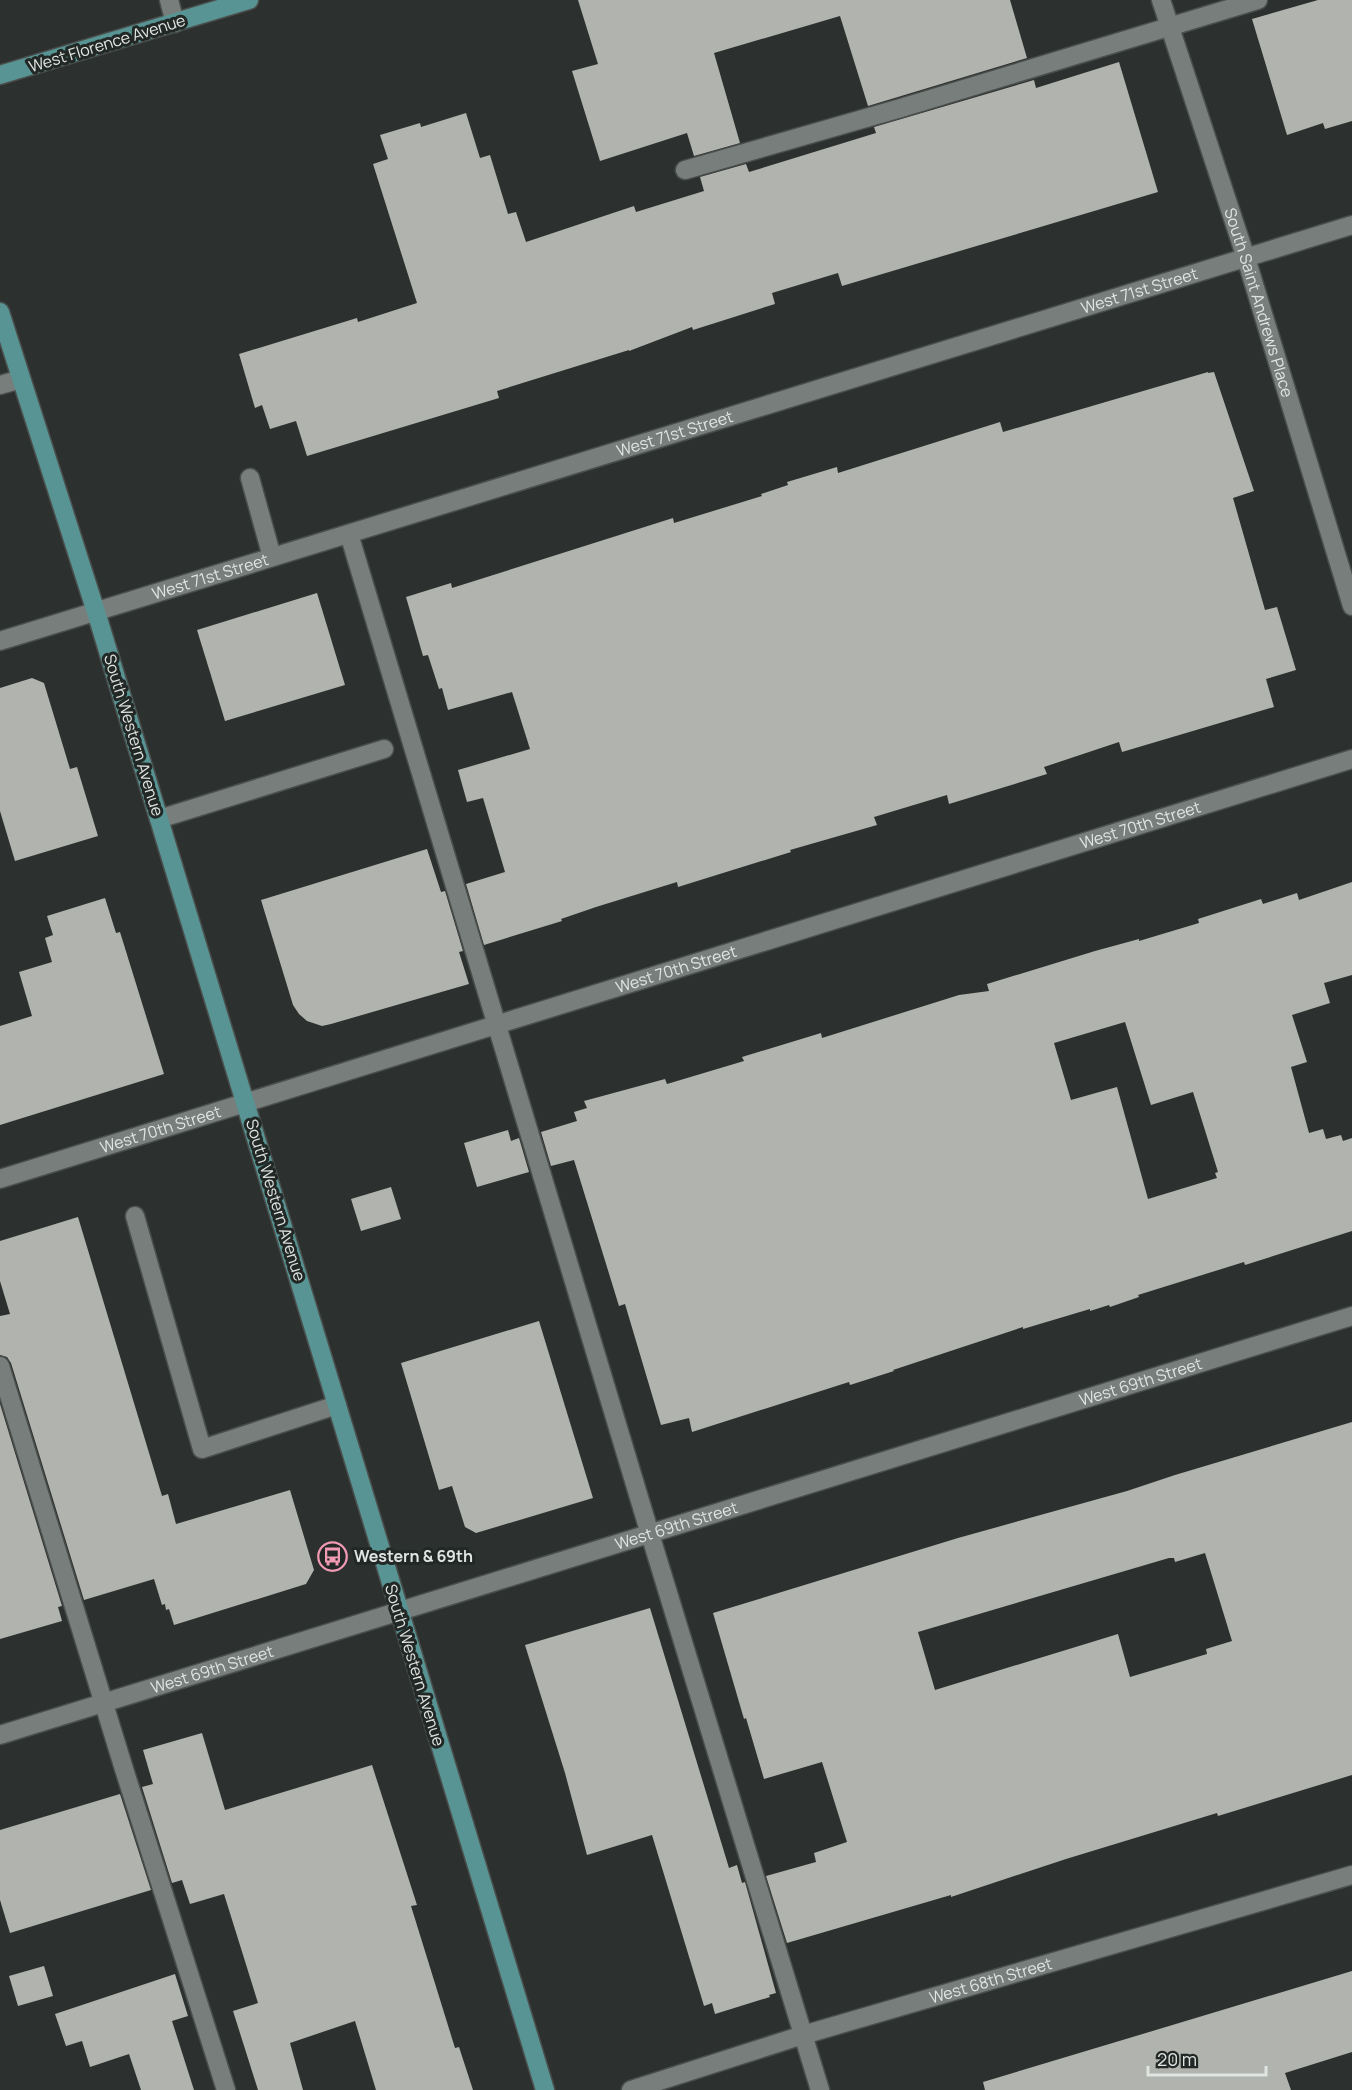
<svg xmlns="http://www.w3.org/2000/svg" width="1352" height="2090" font-family="Manrope,sans-serif">
<rect width="100%" height="100%" fill="#2c312f"/>
<!-- building -->
<g fill="#b1b4ae" fill-rule="evenodd">
<polygon points="578,0 1010,0 1027,58 868,106 840,16 714,53 740,143 694,156 687,133 600,161 572,71 598,64"/>
<polygon points="1318,0 1352,0 1352,121 1325,129 1323,123 1287,135 1252,19"/>
<polygon points="1119,62 1158,192 842,286 838,273 772,293 775,304 693,330 692,327 629,351 629,350 497,391 499,398 307,456 296,421 270,429 262,405 255,408 239,354 357,318 358,322 417,303 373,164 388,159 380,135 420,123 421,127 466,113 480,158 490,155 508,214 516,212 526,242 634,206 636,212 704,191 700,177 746,164 749,172 876,133 874,127 1034,80 1036,88"/>
<polygon points="1208,372 1208,373 1214,372 1254,491 1233,498 1265,610 1277,607 1296,670 1266,679 1274,707 1122,752 1119,742 1044,767 1047,774 949,804 947,795 874,817 877,825 790,850 791,852 678,887 677,882 596,907 561,919 562,921 484,945 466,884 505,872 483,798 467,802 458,770 530,749 512,692 448,710 442,688 439,689 428,655 423,656 406,597 451,583 452,588 673,518 674,523 762,496 761,494 788,485 787,482 837,467 838,473 1000,422 1003,432"/>
<polygon points="317,593 345,685 225,721 197,630"/>
<polygon points="32,678 44,683 70,769 77,767 98,836 15,861 0,811 0,688"/>
<polygon points="427,849 441,892 445,891 463,951 459,952 469,984 331,1024 322,1026 307,1021 299,1014 293,1005 261,900"/>
<path d="M1352,882V975L1324,983L1330,1003L1292,1015L1307,1062L1291,1067L1309,1133L1323,1129L1326,1139L1341,1135L1343,1141L1352,1138V1231L1245,1265L1244,1262L1138,1295L1139,1297L1110,1307L1109,1305L1090,1311V1309L1023,1329V1327L893,1370L894,1371L850,1385L849,1382L692,1432L689,1418L661,1425L625,1304L619,1306L574,1160L551,1166L541,1132L577,1121L574,1112L587,1108L584,1101L665,1079L667,1084L744,1061L742,1057L821,1033L822,1038L959,995L989,991L987,984L1095,951L1139,939V941L1199,923L1198,919L1261,899L1263,904L1297,893L1299,900ZM1125,1022L1151,1105L1193,1092L1218,1172L1215,1173L1217,1178L1148,1199L1117,1087L1071,1100L1054,1043Z"/>
<polygon points="105,898 116,933 120,932 164,1074 0,1125 0,1026 32,1016 19,972 52,962 45,938 53,935 47,916"/>
<polygon points="508,1130 511,1141 519,1138 529,1172 477,1187 464,1143"/>
<polygon points="391,1187 401,1219 361,1231 351,1199"/>
<polygon points="78,1217 162,1496 168,1494 176,1524 290,1490 314,1570 306,1584 174,1625 169,1609 166,1610 165,1604 162,1605 154,1579 84,1600 11,1363 7,1357 0,1355 0,1316 10,1314 0,1281 0,1241"/>
<polygon points="539,1321 593,1498 476,1533 465,1527 452,1486 439,1490 401,1363"/>
<polygon points="0,1404 62,1606 58,1607 62,1621 0,1639"/>
<path d="M1352,1422V1775L1218,1816L1217,1813L1066,1859L951,1897V1895L787,1943L766,1876L816,1862L814,1853L847,1842L822,1762L764,1779L746,1718L744,1719L713,1613L958,1538L1127,1491L1175,1475ZM1205,1553L1232,1641L1206,1649L1207,1654L1130,1677L1118,1634L935,1690L918,1632L1169,1558H1174L1175,1562Z"/>
<polygon points="650,1608 729,1868 737,1865 742,1883 745,1882 776,1993 769,1995 770,1997 715,2014 712,2003 704,2006 652,1835 587,1855 565,1773 525,1645"/>
<polygon points="202,1733 225,1810 372,1765 417,1905 411,1906 455,2048 459,2047 473,2090 376,2090 355,2021 290,2043 303,2090 258,2090 233,2011 258,2003 224,1894 190,1904 182,1880 172,1883 142,1787 153,1784 143,1750"/>
<polygon points="120,1794 151,1890 10,1933 0,1900 0,1830"/>
<polygon points="44,1966 53,1996 18,2006 9,1976"/>
<polygon points="1352,1971 1352,2052 1285,2073 1291,2090 985,2090 983,2082"/>
<polygon points="175,1974 188,2016 172,2021 194,2090 141,2090 129,2054 90,2067 82,2041 66,2046 55,2014"/>
</g>
<g fill="none" stroke-linecap="round" stroke-linejoin="round">
<defs>
<g id="service">
<polyline points="169,0 175,23"/>
<polyline points="685,170 901,108 1258,0"/>
<polyline points="0,385 21,379"/>
<polyline points="250,478 272,557"/>
<polyline points="349,534 650,1534 820,2090"/>
<polyline points="159,819 384,749"/>
<polyline points="135,1216 202,1449 337,1405"/>
<polyline points="0,1366 124,1769 226,2090"/>
</g>
<g id="minor">
<path id="s1" d="M1161,0L1246,258L1352,606"/>
<path id="s2" d="M0,641L1352,225"/>
<path id="s3" d="M0,1179L1352,759"/>
<path id="s4" d="M0,1735L1352,1316"/>
<path id="s5" d="M631,2090L803,2035L1352,1875"/>
</g>
<g id="primary">
<polyline points="0,75 249,0"/>
<path d="M0,312C32,413 65,513 97,615C249,1105 395,1598 545,2090"/>
</g>
</defs>
<!-- service casing -->
<use href="#service" stroke="#4a4e4c" stroke-width="21"/>
<!-- minor casing -->
<use href="#minor" stroke="#4a4e4c" stroke-width="21"/>
<!-- primary casing -->
<use href="#primary" stroke="#4a4e4c" stroke-width="21"/>
<!-- service -->
<use href="#service" stroke="#787e7b" stroke-width="18"/>
<!-- minor -->
<use href="#minor" stroke="#787e7b" stroke-width="18"/>
<!-- primary -->
<use href="#primary" stroke="#579493" stroke-width="18"/>
</g>
<!-- icons -->
<defs>
<symbol id="bus-ring" viewBox="-11 -11 22 22"><circle r="9.5" fill="#222825" stroke="#f19ab4" stroke-width="1.5"/><path d="M-5-6H5V4H4V6H2V4H-2V6H-4V4H-5ZM-3.5-4V0h7V-4ZM-3.5 1.2v1.5H-2V1.2ZM2 1.2v1.5H3.5V1.2Z" fill="#f19ab4"/></symbol>
</defs>
<g fill-rule="evenodd">
<use href="#bus-ring" x="316" y="1540" width="33" height="33"/>
</g>
<g text-anchor="middle" dominant-baseline="central" stroke-width="6" stroke-linejoin="round" paint-order="stroke">
<!-- street labels -->
<g font-size="16" fill="#e0e4e2" stroke="#222825">
<text transform="translate(107 43) rotate(-17)">West Florence Avenue</text>
<text stroke="none"><textPath href="#s2" startOffset="1192">West 71st Street</textPath></text>
<text stroke="none"><textPath href="#s1" startOffset="318">South Saint Andrews Place</textPath></text>
<text stroke="none"><textPath href="#s2" startOffset="706">West 71st Street</textPath></text>
<text stroke="none"><textPath href="#s2" startOffset="220">West 71st Street</textPath></text>
<text transform="translate(134 735) rotate(73)">South Western Avenue</text>
<text stroke="none"><textPath href="#s3" startOffset="1194">West 70th Street</textPath></text>
<text stroke="none"><textPath href="#s3" startOffset="708">West 70th Street</textPath></text>
<text stroke="none"><textPath href="#s3" startOffset="168">West 70th Street</textPath></text>
<text transform="translate(276 1200) rotate(73)">South Western Avenue</text>
<text stroke="none"><textPath href="#s4" startOffset="1194">West 69th Street</textPath></text>
<text stroke="none"><textPath href="#s4" startOffset="708">West 69th Street</textPath></text>
<text transform="translate(415 1665) rotate(73)">South Western Avenue</text>
<text stroke="none"><textPath href="#s4" startOffset="222">West 69th Street</textPath></text>
<text stroke="none"><textPath href="#s5" startOffset="376">West 68th Street</textPath></text>
</g>
<!-- poi labels -->
<g font-size="16" font-weight="bold" fill="#e0e4e2" stroke="#222825" text-anchor="start">
<text x="354" y="1556">Western &amp; 69th</text>
</g>
</g>
<!-- scale -->
<path d="M1148 2066v9h118v-9" fill="none" stroke="#e0e4e2" stroke-width="3"/>
<text x="1157" y="2066" font-size="18" fill="#e0e4e2" stroke="#222825" stroke-width="4.5" paint-order="stroke">20 m</text>
</svg>
